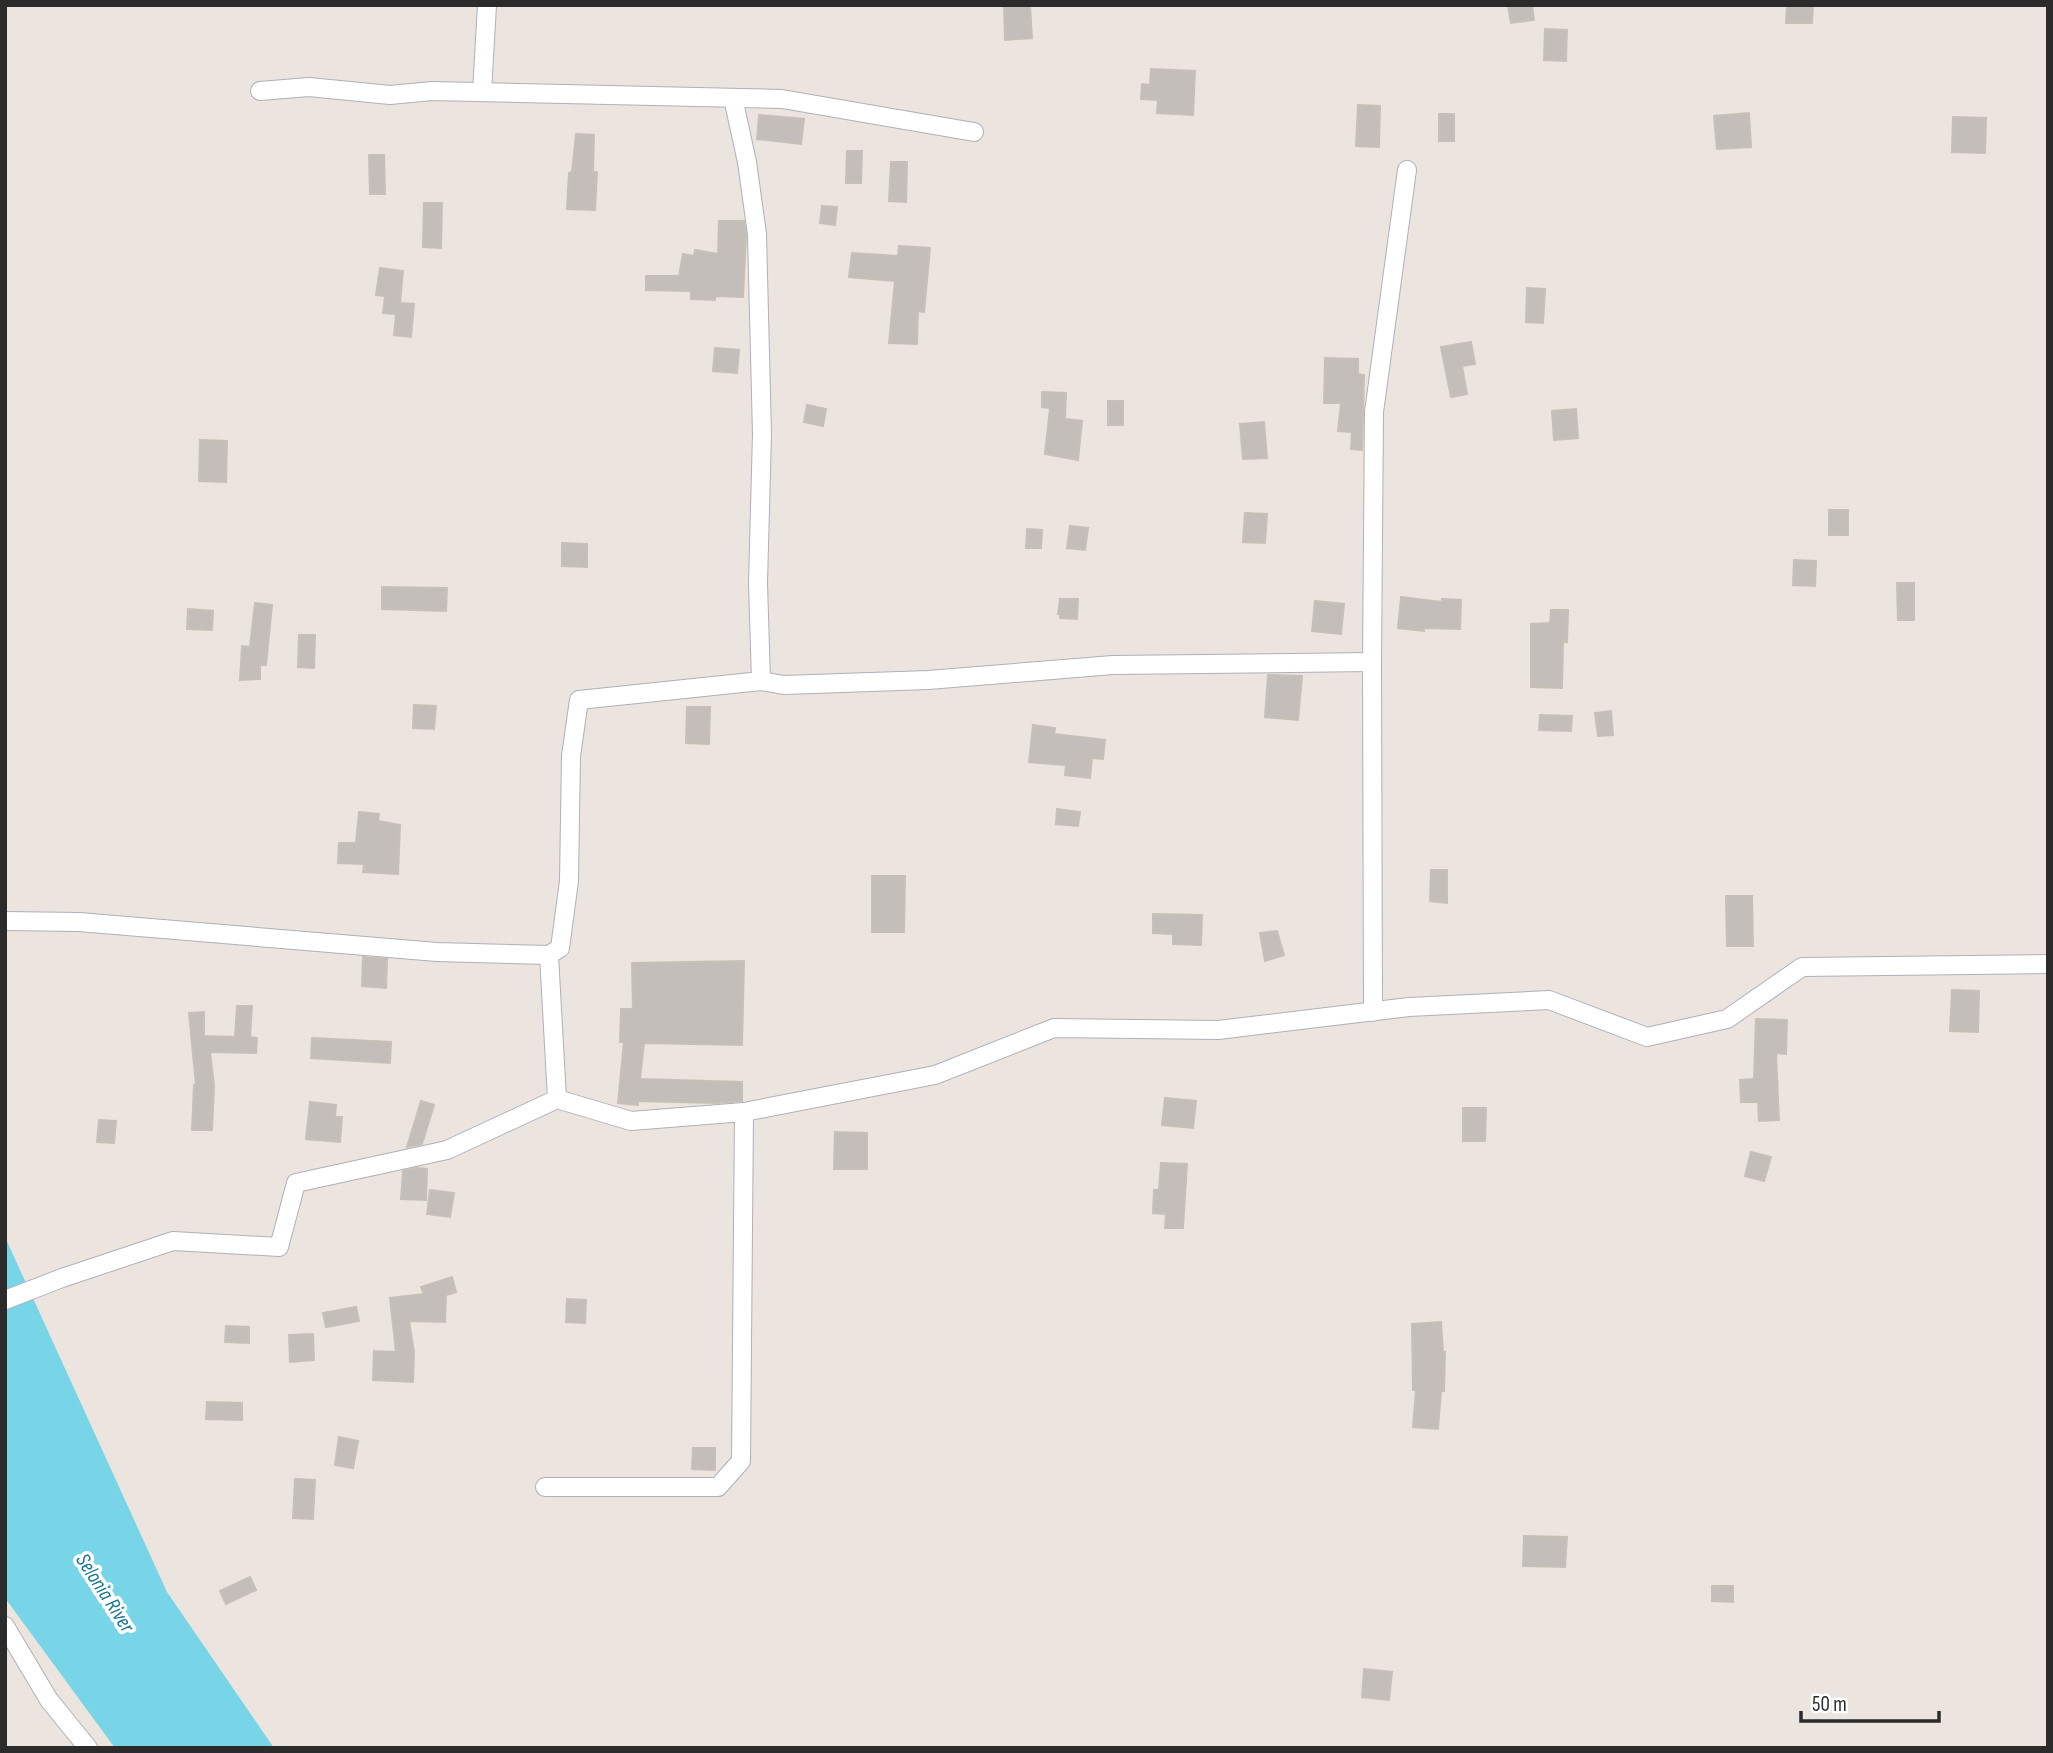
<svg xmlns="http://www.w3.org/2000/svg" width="2053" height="1753" font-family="'Sofia Sans Condensed',sans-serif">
<rect width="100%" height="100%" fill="#ece4de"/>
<!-- water -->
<polygon fill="#77d5e7" points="5,1237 167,1592 274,1748 115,1748 5,1598"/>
<!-- building -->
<g fill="#c4beba" stroke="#c7c0b7" stroke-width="2">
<polygon points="1004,5 1030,5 1032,38 1005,40"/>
<polygon points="1508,5 1532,5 1534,20 1511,23"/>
<polygon points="1787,5 1813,5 1812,23 1786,23"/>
<polygon points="1545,29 1567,30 1566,61 1544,60"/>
<polygon points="1151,69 1195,71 1193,115 1157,113 1158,100 1141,99 1142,84 1150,85"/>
<polygon points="1358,105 1380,106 1379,147 1356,146"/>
<polygon points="1749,113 1751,147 1717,149 1714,116"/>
<rect x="1439" y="114" width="15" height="27"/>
<polygon points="759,115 804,119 801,144 757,139"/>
<polygon points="1953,117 1986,118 1985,153 1952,152"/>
<polygon points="576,134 594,135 593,172 597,172 595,210 567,209 569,173 572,172"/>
<polygon points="847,151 862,151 861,183 846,183"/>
<polygon points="369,155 384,155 385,194 370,194"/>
<polygon points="891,162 907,162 906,202 889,201"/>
<polygon points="424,203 442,203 441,248 423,247"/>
<polygon points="822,206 837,207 835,225 820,223"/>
<polygon points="719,221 744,221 746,234 743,297 715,296 715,300 691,299 691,291 646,290 646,276 679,276 683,254 694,256 695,250 718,254"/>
<polygon points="899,246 930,248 924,312 918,311 917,344 889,343 895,281 849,277 852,253 898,256"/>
<polygon points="380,268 403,271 400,303 414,304 411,337 394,335 396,314 383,313 385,296 376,295"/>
<polygon points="1527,288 1545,289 1543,323 1526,322"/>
<polygon points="1471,342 1475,364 1462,366 1467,394 1451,397 1441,347"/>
<polygon points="715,348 739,350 737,373 713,371"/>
<polygon points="1325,358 1358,359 1358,374 1364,375 1362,450 1351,449 1352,432 1338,431 1341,403 1324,403"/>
<polygon points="1042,392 1066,393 1065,419 1082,421 1078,460 1045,454 1050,408 1042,407"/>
<rect x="1108" y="401" width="15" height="24"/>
<polygon points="807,405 826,409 823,426 804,422"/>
<polygon points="1576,409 1578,438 1554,440 1552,411"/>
<polygon points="1264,422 1267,458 1243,459 1240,424"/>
<polygon points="200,440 227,441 226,482 199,481"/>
<rect x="1829" y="510" width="19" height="25"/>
<polygon points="1245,513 1267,514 1265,543 1243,542"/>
<polygon points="1070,526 1088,528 1085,550 1067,548"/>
<polygon points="1027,529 1042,530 1041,548 1026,548"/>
<polygon points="562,543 587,544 587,567 562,566"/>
<polygon points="1794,560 1816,561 1815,586 1793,585"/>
<polygon points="1897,583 1914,583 1914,620 1898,620"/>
<polygon points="382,587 447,588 446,611 382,609"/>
<polygon points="1401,597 1442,602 1442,599 1461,600 1460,629 1424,628 1424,631 1398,628"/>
<polygon points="1060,599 1078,599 1077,619 1060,618 1060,614 1058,614"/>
<polygon points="1315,601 1344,604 1341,634 1312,631"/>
<polygon points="255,603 272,605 266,665 260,665 260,679 240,680 242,646 250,647"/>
<polygon points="188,609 213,611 212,630 187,629"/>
<polygon points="1551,610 1568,610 1567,642 1563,642 1562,688 1531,687 1531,624 1550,623"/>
<polygon points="299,635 315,635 314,668 298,667"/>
<polygon points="1268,675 1302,676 1298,720 1265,717"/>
<polygon points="414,705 436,706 434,729 413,728"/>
<polygon points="687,707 710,707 709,744 686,743"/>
<polygon points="1611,711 1613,735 1598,736 1595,713"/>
<polygon points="1540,715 1572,716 1571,731 1539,730"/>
<polygon points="1033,725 1055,728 1054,734 1105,740 1103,759 1092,758 1090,778 1065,775 1066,765 1029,762"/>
<polygon points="1057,809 1080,812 1078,826 1056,824"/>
<polygon points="359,812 379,814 378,821 400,825 398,874 363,872 364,864 338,863 339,843 356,843"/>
<polygon points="1431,870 1447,870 1447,903 1430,901"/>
<polygon points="872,876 905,876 904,932 872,932"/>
<polygon points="1726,896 1752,896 1753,946 1727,946"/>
<polygon points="1153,914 1202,915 1201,945 1173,944 1173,934 1153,933"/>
<polygon points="1277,931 1284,955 1265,961 1260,933"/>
<polygon points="363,957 387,959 386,988 362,986"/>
<polygon points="744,961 742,1045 644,1043 640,1079 742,1082 742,1101 716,1103 638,1101 638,1105 618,1103 624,1042 620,1042 621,1009 633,1009 632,963"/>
<polygon points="1952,990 1979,991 1978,1032 1950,1031"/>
<polygon points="237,1006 252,1006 250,1037 257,1038 256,1053 210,1052 214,1086 212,1130 192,1130 194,1085 196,1085 189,1013 204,1012 204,1036 235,1037"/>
<polygon points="1756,1019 1787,1020 1786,1054 1776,1053 1779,1120 1759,1121 1758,1102 1741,1102 1740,1080 1754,1079"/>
<polygon points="312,1038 391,1042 390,1063 311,1058"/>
<polygon points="1165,1098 1196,1101 1193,1128 1162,1125"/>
<polygon points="421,1101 434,1105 422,1144 407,1147"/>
<polygon points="310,1102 336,1105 335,1117 342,1117 340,1142 306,1139"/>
<polygon points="1463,1108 1486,1108 1485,1141 1463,1141"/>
<polygon points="99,1120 116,1121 114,1143 97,1142"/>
<polygon points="835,1132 867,1133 867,1169 834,1169"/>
<polygon points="1751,1152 1771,1157 1764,1181 1745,1176"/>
<polygon points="1161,1163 1187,1164 1183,1228 1165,1228 1166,1214 1153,1213 1154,1190 1159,1190"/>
<polygon points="417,1168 427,1169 426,1200 401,1199 403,1171"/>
<polygon points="430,1190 454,1193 450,1217 427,1214"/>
<polygon points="452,1277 456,1292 446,1295 445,1322 409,1321 414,1352 413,1382 373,1380 374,1351 396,1352 390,1298 424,1294 421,1287"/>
<polygon points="567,1299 586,1300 585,1323 566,1322"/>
<polygon points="356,1307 359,1321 326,1327 323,1313"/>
<polygon points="1441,1322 1443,1352 1445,1352 1444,1391 1441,1391 1438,1429 1413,1427 1416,1390 1413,1390 1412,1324"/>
<polygon points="226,1326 249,1327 249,1343 225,1342"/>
<polygon points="313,1334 314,1360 290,1362 289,1335"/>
<polygon points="207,1402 242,1403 242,1420 206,1419"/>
<polygon points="339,1437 358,1441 353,1468 335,1465"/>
<polygon points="693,1448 715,1448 715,1470 692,1469"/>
<polygon points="295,1479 315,1480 313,1519 293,1518"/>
<polygon points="1524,1536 1567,1537 1565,1567 1523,1566"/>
<polygon points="250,1577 256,1590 226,1604 220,1591"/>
<polygon points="1712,1586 1733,1586 1733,1602 1712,1601"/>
<polygon points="1364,1669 1392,1672 1389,1700 1362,1697"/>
</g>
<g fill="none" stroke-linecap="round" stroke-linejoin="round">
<defs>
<g id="street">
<polyline points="260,91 309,87 390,95 432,91 782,99 974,132"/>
<polyline points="482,92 487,5"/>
<polyline points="733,98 747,162 757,234 762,434 758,583 761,681"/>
<polyline points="5,921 79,922 437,952 549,955 560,948 569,881 571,756 579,700 761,681 784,685 928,680 1113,665 1372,662"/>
<polyline points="549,955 557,1099"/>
<polyline points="1373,1012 1372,662 1374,412 1407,170"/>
<polyline points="5,1300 62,1278 173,1241 279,1247 296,1183 447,1150 557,1099 631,1121 744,1112 935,1075 1054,1028 1218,1030 1409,1007 1549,1000 1647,1037 1727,1019 1802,967 2048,964"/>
<polyline points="545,1487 718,1487 741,1461 744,1112"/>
<polyline points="5,1626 49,1700 88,1748"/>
</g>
</defs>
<!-- street casing -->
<use href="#street" stroke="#aeb1ba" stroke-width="20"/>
<!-- street -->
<use href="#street" stroke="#fff" stroke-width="18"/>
</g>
<g text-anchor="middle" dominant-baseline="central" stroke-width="7" stroke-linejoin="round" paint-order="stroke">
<!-- water labels -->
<g font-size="21" font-style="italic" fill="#167593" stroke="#fff">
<text transform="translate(105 1593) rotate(57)">Selonia River</text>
</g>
</g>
<!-- border -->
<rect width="2053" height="1753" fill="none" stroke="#2b2b2b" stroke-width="14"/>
<!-- scale -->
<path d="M1801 1711v10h138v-10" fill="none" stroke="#2b2b2b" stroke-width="3.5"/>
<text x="1812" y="1711" font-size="21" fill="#2b2b2b" stroke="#ffffff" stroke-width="5" paint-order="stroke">50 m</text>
</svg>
